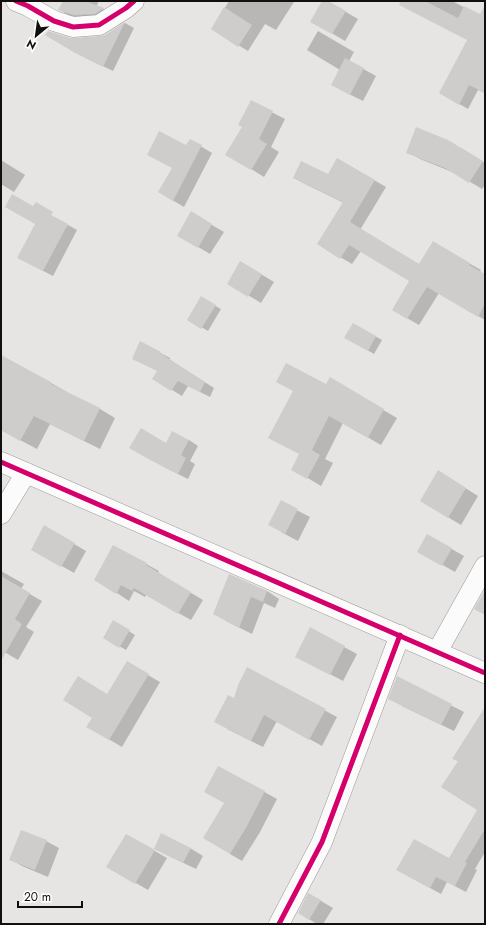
<svg xmlns="http://www.w3.org/2000/svg" width="486" height="925" font-family="Jost,sans-serif">
<rect width="100%" height="100%" fill="#e7e5e3"/>
<!-- shadow -->
<g fill="#0003">
<polygon points="64,1 99,1 96,7 103,9 115,16 72,17 60,10"/>
<polygon points="229,1 292,1 294,2 276,30 265,24 248,51 212,29"/>
<polygon points="323,1 327,1 358,19 345,41 311,21"/>
<polygon points="403,1 452,1 485,18 485,49"/>
<polygon points="125,23 134,28 113,71 86,58 69,39 106,36"/>
<polygon points="318,31 354,52 349,61 376,76 363,101 345,92 340,70 307,50"/>
<polygon points="485,58 485,93 478,90 468,109 440,93"/>
<polygon points="252,102 285,119 271,147 279,152 264,177 227,154 243,127"/>
<polygon points="190,140 212,153 184,207 159,192"/>
<polygon points="461,148 485,163 485,185 482,189 457,174 420,159 408,152"/>
<polygon points="338,159 386,187 360,230 420,265 433,243 481,270 480,272 485,275 485,320 439,293 419,325 393,310 411,281 361,251 352,264 318,244 344,203 305,184 294,178 328,175"/>
<polygon points="1,160 25,175 14,192 1,184"/>
<polygon points="191,213 224,232 210,254 178,235"/>
<polygon points="68,225 77,230 53,276 28,263"/>
<polygon points="241,262 274,282 261,303 228,283"/>
<polygon points="201,298 221,309 208,331 188,319"/>
<polygon points="353,324 382,340 374,354 345,337"/>
<polygon points="141,343 170,358 170,360 214,388 210,397 188,386 182,396 154,379 158,371"/>
<polygon points="1,357 51,383 67,392 66,393 100,409 115,418 100,449 50,424 37,449 1,430"/>
<polygon points="330,379 397,418 381,445 343,423 325,459 333,463 321,486 306,477 300,454"/>
<polygon points="189,440 198,446 190,461 195,464 188,479 164,467 131,448"/>
<polygon points="451,479 478,496 461,525 421,501"/>
<polygon points="281,502 310,517 298,541 281,532"/>
<polygon points="45,527 86,551 74,573 32,549"/>
<polygon points="427,535 464,556 455,572 418,551"/>
<polygon points="113,546 159,571 158,573 203,600 191,620 146,595 145,597 134,591 129,601 96,579"/>
<polygon points="1,571 24,584 21,589 42,601 26,627 34,632 18,660 1,650"/>
<polygon points="230,575 267,591 279,599 275,608 264,603 252,634 226,621"/>
<polygon points="114,622 135,635 126,650 105,638"/>
<polygon points="310,629 357,654 343,681 309,663"/>
<polygon points="127,663 160,682 122,747 88,727"/>
<polygon points="247,668 337,717 322,746 277,721 263,747 227,729 235,699"/>
<polygon points="397,678 464,712 454,731 402,706"/>
<polygon points="485,709 485,852 475,869 477,870 466,892 447,882 441,894 408,876 449,859 478,810 458,761 454,759"/>
<polygon points="219,767 277,799 260,832 242,861 230,854 225,803"/>
<polygon points="127,835 167,858 148,890 108,867"/>
<polygon points="46,841 59,848 48,877 22,866 10,859"/>
<polygon points="155,848 190,848 203,856 196,869 167,855"/>
<polygon points="309,894 333,908 323,924 317,924 299,913"/>
</g>
<!-- building -->
<g fill="#cecdcb">
<polygon points="63,1 85,1 104,8 95,14 74,15 58,10"/>
<polygon points="322,1 328,1 346,11 332,34 310,22"/>
<polygon points="401,1 425,1 458,18 464,6 480,14 485,5 485,93 469,85 459,105 439,93 467,40 399,5"/>
<polygon points="224,7 252,25 238,47 211,29"/>
<polygon points="125,22 103,67 75,53 45,35 48,31 70,38 74,38 100,36 105,35"/>
<polygon points="345,58 364,68 350,95 331,85"/>
<polygon points="251,100 273,111 259,139 267,144 251,170 225,155 242,127 238,125"/>
<polygon points="416,127 448,140 483,161 469,183 445,168 406,153"/>
<polygon points="159,131 186,145 190,139 202,145 173,201 158,192 172,168 147,155"/>
<polygon points="337,158 375,180 350,222 419,264 433,241 470,263 469,265 485,274 485,304 478,317 427,287 407,319 392,310 409,281 349,245 340,259 317,244 343,202 293,178 301,161 328,174"/>
<polygon points="12,194 33,206 36,202 53,212 51,215 68,224 43,271 17,258 35,224 5,207"/>
<polygon points="191,211 212,224 198,248 177,236"/>
<polygon points="240,261 262,274 248,297 227,284"/>
<polygon points="201,296 216,305 201,329 187,320"/>
<polygon points="353,323 376,336 368,351 344,338"/>
<polygon points="140,341 161,352 160,353 205,382 200,392 178,381 171,391 152,379 157,371 132,359"/>
<polygon points="1,355 51,382 51,384 100,408 84,441 34,416 20,441 1,430"/>
<polygon points="286,363 326,384 330,377 384,409 368,438 329,416 312,450 320,455 307,479 291,470 299,454 268,438 293,391 276,382"/>
<polygon points="141,428 166,443 172,431 189,440 181,455 186,458 178,474 154,462 129,448"/>
<polygon points="438,470 466,488 448,518 420,501"/>
<polygon points="281,500 298,509 285,534 268,525"/>
<polygon points="44,525 75,543 61,567 31,550"/>
<polygon points="427,534 452,548 442,566 417,552"/>
<polygon points="113,545 147,563 146,565 191,592 178,614 134,588 132,591 121,585 116,594 94,580"/>
<polygon points="229,574 267,591 263,602 251,597 239,628 213,614"/>
<polygon points="1,576 30,593 15,619 22,624 1,661"/>
<polygon points="485,590 485,615 474,609"/>
<polygon points="113,620 130,630 119,648 103,638"/>
<polygon points="310,627 345,646 330,675 295,657"/>
<polygon points="127,661 149,674 109,740 86,727 92,718 63,700 78,676 107,694"/>
<polygon points="247,667 326,709 309,740 264,715 251,741 214,722 228,695 234,698 238,685"/>
<polygon points="397,676 452,704 441,725 388,699"/>
<polygon points="485,707 485,829 465,862 467,863 455,886 436,877 430,888 396,870 414,839 449,858 477,810 441,787 458,761 452,759"/>
<polygon points="218,766 265,791 247,826 230,854 203,838 224,803 204,792"/>
<polygon points="21,830 47,840 35,870 9,860"/>
<polygon points="161,833 191,848 183,863 154,849"/>
<polygon points="126,834 155,850 135,884 106,867"/>
<polygon points="308,893 321,900 309,920 298,913"/>
</g>
<g fill="none" stroke-linecap="round" stroke-linejoin="round">
<defs>
<g id="minor">
<polyline points="16,1 28,6 54,21 73,27 99,25 126,8 134,1"/>
<polyline points="1,462 485,673"/>
<polyline points="1,514 26,473"/>
<polyline points="437,652 485,566"/>
<polyline points="279,924 322,842 400,635"/>
</g>
</defs>
<!-- minor casing -->
<use href="#minor" stroke="#9c9b9a" stroke-width="21"/>
<!-- minor -->
<use href="#minor" stroke="#fbfbfb" stroke-width="20"/>
<defs>
<g id="cycleway">
<polyline points="16,1 28,6 54,21 73,27 99,25 126,8 134,1"/>
<polyline points="1,462 485,673"/>
<polyline points="279,924 322,842 400,635"/>
</g>
</defs>
<!-- cycleway casing -->
<use href="#cycleway" stroke="#fff" stroke-width="8"/>
<!-- cycleway -->
<use href="#cycleway" stroke="#d6006c" stroke-width="5"/>
</g>
<!-- border -->
<rect width="486" height="925" fill="none" stroke="#11100f" stroke-width="4"/>
<!-- north arrow -->
<g transform="translate(36 36) rotate(209)" stroke="#ffffff" stroke-width="3" paint-order="stroke">
<path d="M0-3L7 15L0 10L-7 15Z" fill="#11100f"/>
<text y="-6" font-size="11" font-weight="bold" text-anchor="middle" fill="#11100f">N</text>
</g>
<!-- scale -->
<path d="M18 901v6h64v-6" fill="none" stroke="#11100f" stroke-width="2"/>
<text x="24" y="901" font-size="12" fill="#11100f" stroke="#ffffff" stroke-width="3" paint-order="stroke">20 m</text>
</svg>
